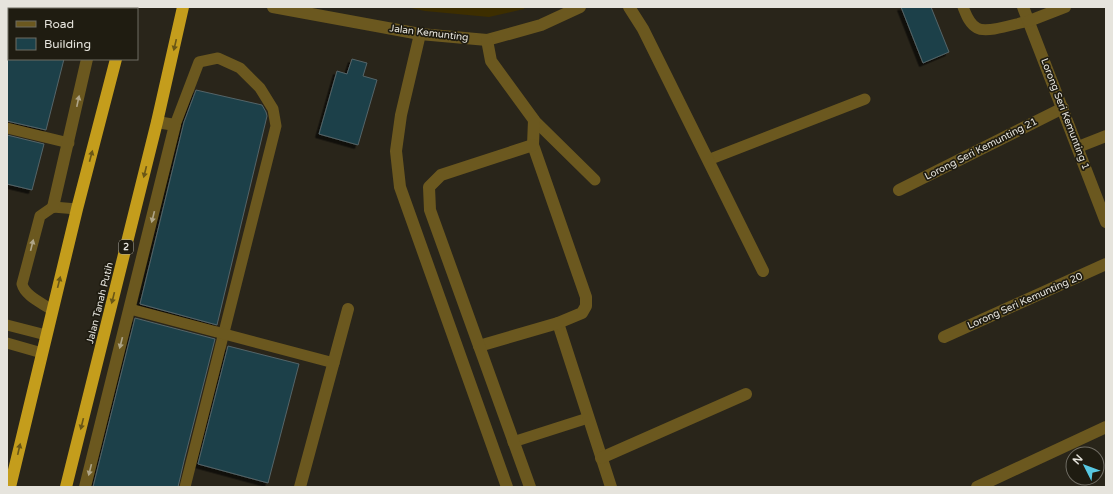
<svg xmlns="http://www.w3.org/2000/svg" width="1113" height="494" font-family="'Varela Round',sans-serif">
<defs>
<filter id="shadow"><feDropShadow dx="-3.5" dy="3.5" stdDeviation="0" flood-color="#0009"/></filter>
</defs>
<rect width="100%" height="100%" fill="#29251a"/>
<!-- green -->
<polygon fill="#3d2e00" points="406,7 525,7 524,9 489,17 425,11"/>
<!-- building -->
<g fill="#1b414a" stroke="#556468" filter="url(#shadow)">
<polygon points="901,7 931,7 949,52 923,63"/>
<polygon points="7,59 64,59 46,130 7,121"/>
<polygon points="352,59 367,63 363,76 377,80 358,145 319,134 337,71 347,74"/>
<polygon points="196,90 262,105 266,112 267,116 217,325 140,304 184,122"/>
<polygon points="7,135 44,144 32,190 7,184"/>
<polygon points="135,318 215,339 184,461 178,487 93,487"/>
<polygon points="228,346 299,364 268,483 198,464"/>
</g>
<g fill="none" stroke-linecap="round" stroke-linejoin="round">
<!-- lane -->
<g stroke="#6b581f" stroke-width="11">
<path d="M963,7C966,14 969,24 977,28C987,34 1017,23 1029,21"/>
<polyline points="534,120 595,180"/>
<polyline points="175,125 199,62 218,58 240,68 260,88 273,109 276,126 185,487"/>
<polyline points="7,128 69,143"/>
<polyline points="708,160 865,99"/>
<polyline points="130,309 334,363"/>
<path d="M52,310C42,303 25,296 22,284L40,216L53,207L77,209"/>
<polyline points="7,325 46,335"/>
<polyline points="7,343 42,353"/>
<polyline points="513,442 588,418"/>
</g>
<!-- street -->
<g stroke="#6b581f" stroke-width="12">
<polyline points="273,7 420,34 487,40 541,25 580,7"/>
<polyline points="629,7 643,29 763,271"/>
<polyline points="1023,7 1106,222"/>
<polyline points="98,9 98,7"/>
<polyline points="1029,21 1065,7"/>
<polyline points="420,34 401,115 396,151 400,187 507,487"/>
<polyline points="1078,147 1106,136"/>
<polyline points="899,190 1063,108"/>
<polyline points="53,207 87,59"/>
<polyline points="558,323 611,487"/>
<polyline points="944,337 1106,264"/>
<polyline points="479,346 558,323 582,313 586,306 586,297 533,145 534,120 491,61 487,40"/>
<polyline points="601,458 746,394"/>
<polyline points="85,487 175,125 157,122"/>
<polyline points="300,487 348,309"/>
<polyline points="530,487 430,210 429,187 441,175 533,145"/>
<polyline points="977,487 1106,427"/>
</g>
<!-- highway -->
<g stroke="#c49d1c" stroke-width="12">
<polyline points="129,9 130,7"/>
<polyline points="10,487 77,209 116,59"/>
<polyline points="66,487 157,122 183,7"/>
</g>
</g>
<!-- one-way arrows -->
<defs><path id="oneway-solid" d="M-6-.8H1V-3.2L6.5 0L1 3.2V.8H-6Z"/></defs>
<g fill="#695616">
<use href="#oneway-solid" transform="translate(175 45) rotate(103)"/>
<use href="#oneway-solid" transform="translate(91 156) rotate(-75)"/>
<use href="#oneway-solid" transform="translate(145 172) rotate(104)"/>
<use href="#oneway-solid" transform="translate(59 282) rotate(-76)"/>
<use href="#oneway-solid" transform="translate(113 298) rotate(104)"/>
<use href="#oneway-solid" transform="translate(82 424) rotate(104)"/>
<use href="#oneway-solid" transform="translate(19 449) rotate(-77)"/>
</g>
<g fill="#afa588">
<use href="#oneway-solid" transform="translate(78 101) rotate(-78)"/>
<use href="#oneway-solid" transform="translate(153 217) rotate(104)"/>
<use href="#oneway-solid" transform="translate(32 245) rotate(-76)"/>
<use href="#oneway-solid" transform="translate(121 343) rotate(104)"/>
<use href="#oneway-solid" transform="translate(90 470) rotate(104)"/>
</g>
<g text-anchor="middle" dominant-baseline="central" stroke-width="3.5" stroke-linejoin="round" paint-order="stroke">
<!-- shield labels -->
<rect fill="#1f1c11" stroke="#aaa8a0" stroke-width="1" x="119" y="240" width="14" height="14" rx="3"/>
<g font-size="9" font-weight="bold" fill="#e6e4dd">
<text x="126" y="247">2</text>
</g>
<!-- street labels -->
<g font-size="10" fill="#e6e4dd" stroke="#1f1c11">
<text transform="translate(429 33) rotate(7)">Jalan Kemunting</text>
<text transform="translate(1065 114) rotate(69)">Lorong Seri Kemunting 1</text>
<text transform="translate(981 149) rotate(-27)">Lorong Seri Kemunting 21</text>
<text transform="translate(1025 301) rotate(-24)">Lorong Seri Kemunting 20</text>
<text transform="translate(100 303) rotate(-76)">Jalan Tanah Putih</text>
</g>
</g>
<!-- border -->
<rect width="1113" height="494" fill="none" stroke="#e6e4dd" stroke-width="16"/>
<!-- legend -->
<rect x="8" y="8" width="130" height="52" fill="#1f1c11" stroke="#6f6c63"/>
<rect x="16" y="21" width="20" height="6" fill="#6b581f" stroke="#6f6c63"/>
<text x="44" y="28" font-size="12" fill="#e6e4dd">Road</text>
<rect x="16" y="38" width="20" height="12" fill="#1b414a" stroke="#6f6c63"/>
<text x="44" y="48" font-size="12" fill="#e6e4dd">Building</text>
<!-- north arrow -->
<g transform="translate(1085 466) rotate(312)"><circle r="19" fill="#1f1c11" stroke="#6f6c63"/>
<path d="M0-3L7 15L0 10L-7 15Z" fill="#58c9e3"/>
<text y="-6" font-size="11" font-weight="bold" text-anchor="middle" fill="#e6e4dd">N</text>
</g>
</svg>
